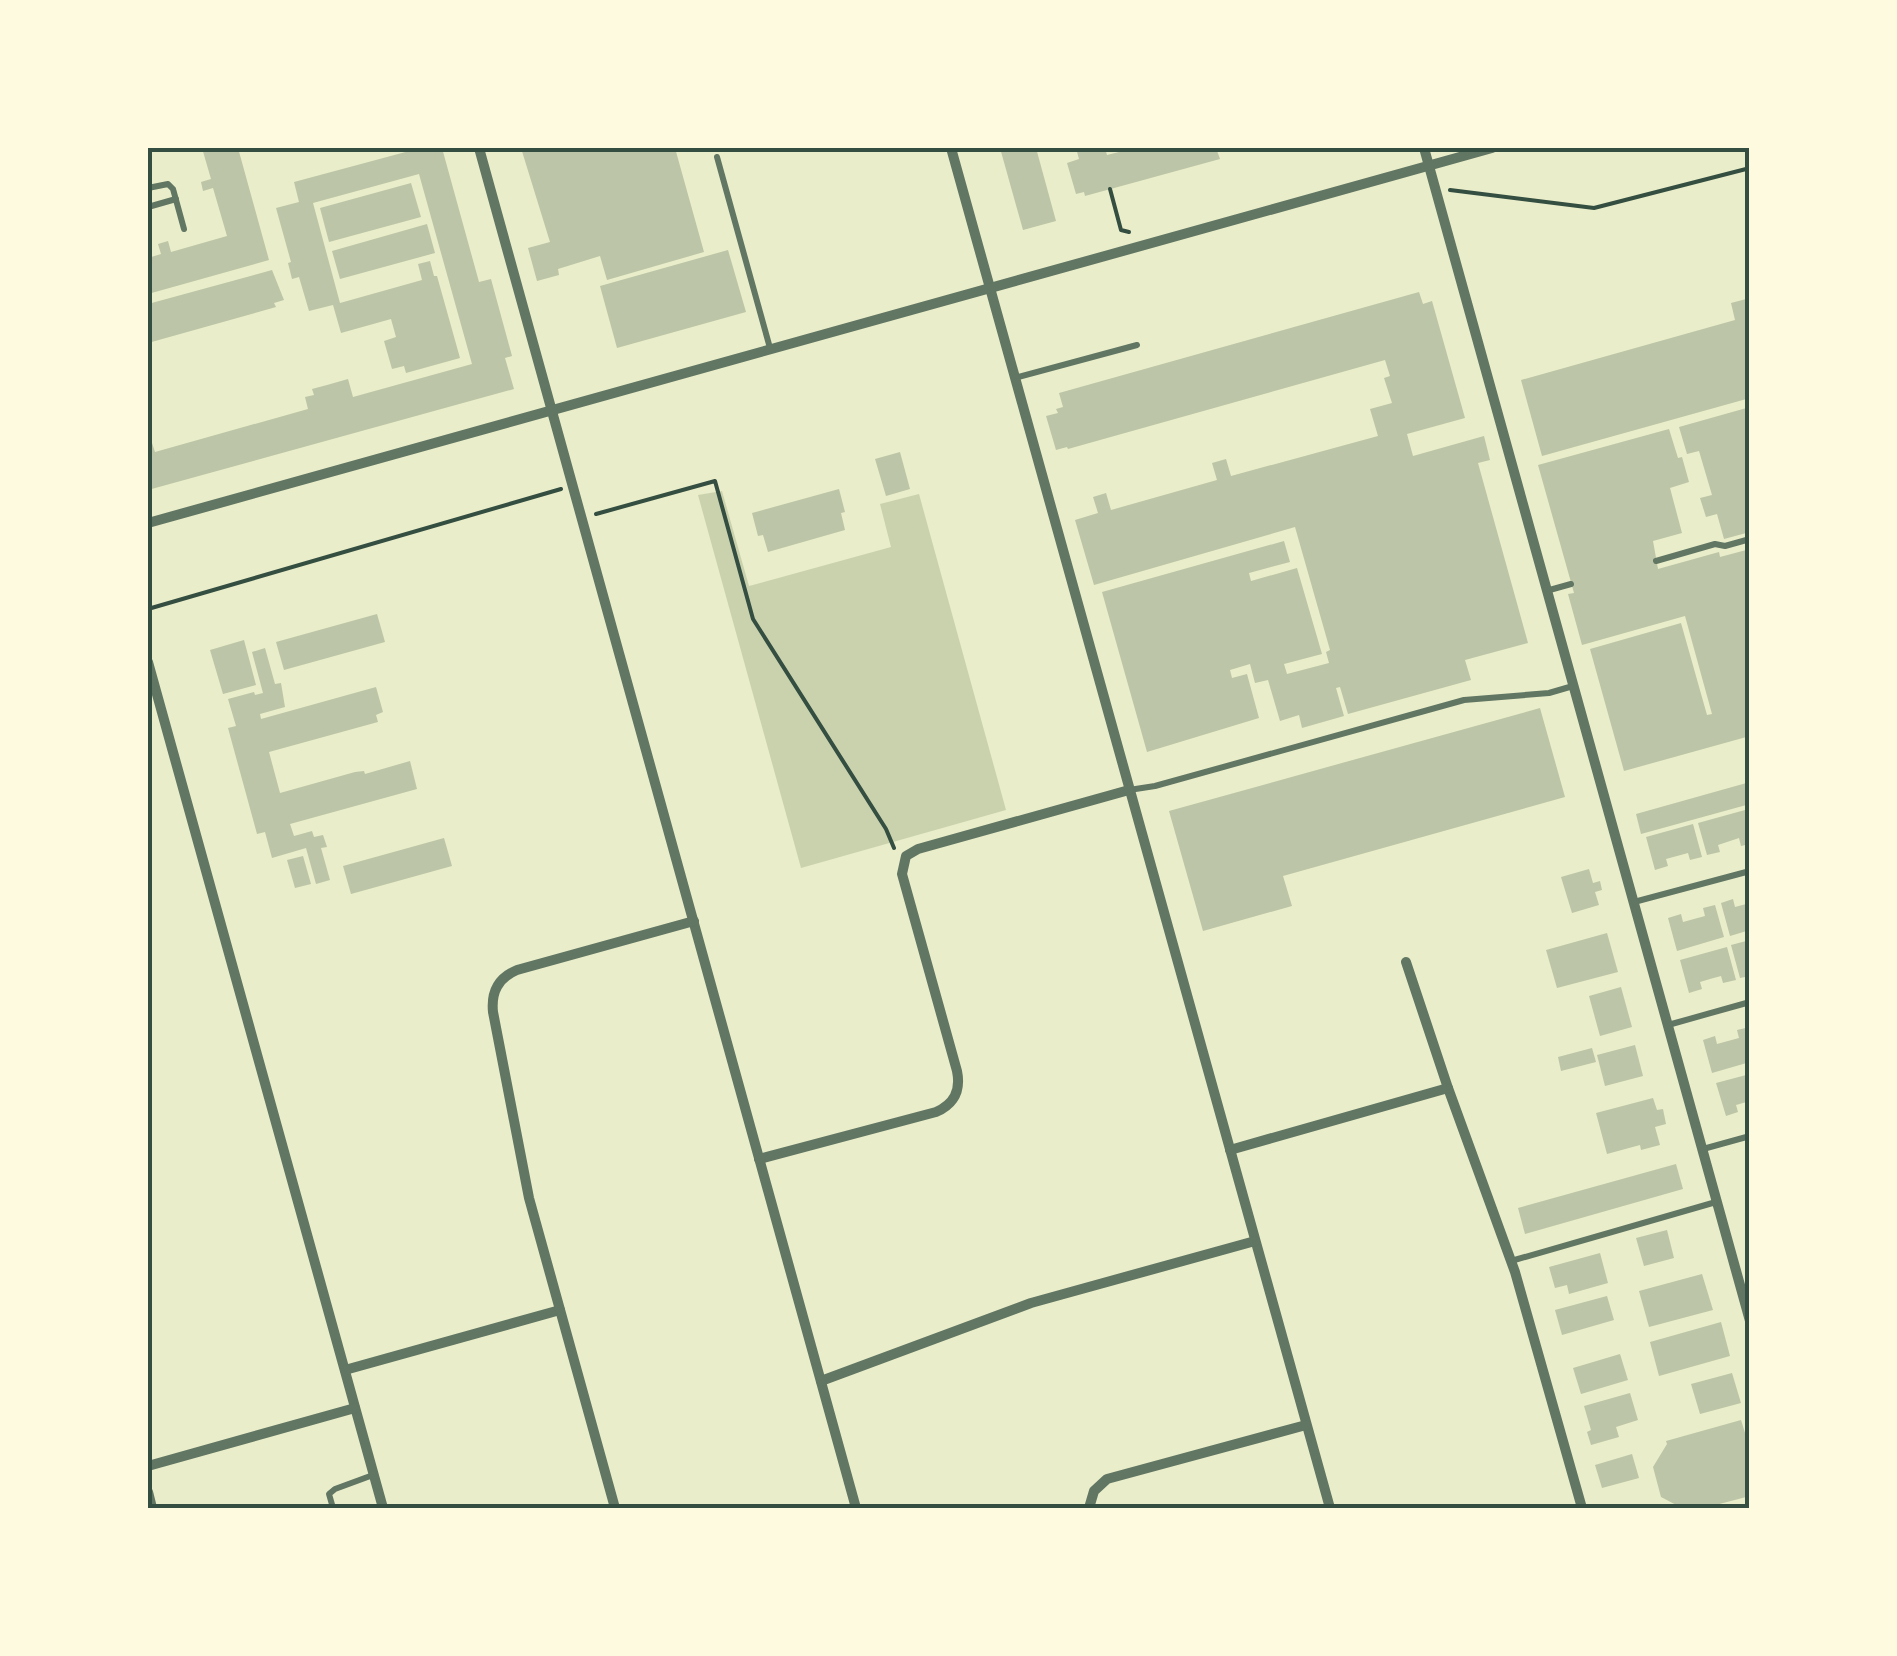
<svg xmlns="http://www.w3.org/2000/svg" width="1897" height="1656" font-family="Cabin,sans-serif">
<rect width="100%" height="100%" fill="#e9edc9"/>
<!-- green -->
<polygon fill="#cad2ad" points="722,491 749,586 891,547 880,504 919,494 1006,810 801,868 698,495"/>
<!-- building -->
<g fill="#bcc5a7">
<polygon points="202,148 238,148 269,260 148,294 148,258 161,254 158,244 168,241 171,252 227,236 213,188 203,191 201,182 211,179"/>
<polygon points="412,148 442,148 479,282 491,279 512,356 505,358 514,389 148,490 148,431 155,452 308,409 305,397 314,395 312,389 327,385 348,379 353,397 472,364 419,174 313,203 340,303 422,280 418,264 430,261 434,276 437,276 460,358 406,373 404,366 392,369 384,341 396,337 391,319 341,333 333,305 309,311 299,277 292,279 288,263 291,262 276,208 299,202 294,182 413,150"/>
<polygon points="521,148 675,148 704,252 607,280 600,256 558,269 559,275 537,281 528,248 550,242"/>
<polygon points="1000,148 1036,148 1056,221 1023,230"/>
<polygon points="1076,148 1105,148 1107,155 1135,148 1216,148 1220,159 1085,196 1084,192 1076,194 1067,163 1079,159"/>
<polygon points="411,183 421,217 329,242 320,208"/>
<polygon points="427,224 435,253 340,279 332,251"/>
<polygon points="728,250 746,312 617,348 600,286"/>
<polygon points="272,270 284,300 274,303 276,307 148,343 148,304"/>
<polygon points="1419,292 1423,304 1432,301 1465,418 1407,434 1413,456 1484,436 1490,460 1478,463 1528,643 1465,660 1471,680 1348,714 1340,687 1336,688 1344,716 1302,728 1299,715 1280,721 1268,680 1255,683 1250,664 1230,670 1232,678 1247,674 1259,718 1147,752 1102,592 1284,541 1290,562 1249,573 1251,581 1297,568 1322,654 1284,664 1287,674 1329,663 1326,652 1330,650 1295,527 1094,585 1075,520 1098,513 1093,497 1106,493 1111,510 1217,480 1212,463 1226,459 1231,476 1378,436 1370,409 1392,403 1384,378 1390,376 1385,360 1068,449 1067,447 1056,450 1046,416 1058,413 1056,409 1063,407 1059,393"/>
<polygon points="1750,298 1750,398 1542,456 1521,380 1735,320 1731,303"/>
<polygon points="1750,407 1750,532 1724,539 1717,514 1706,517 1700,498 1712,495 1699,451 1687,454 1679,427"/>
<polygon points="1669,429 1678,458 1682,457 1689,482 1670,488 1682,533 1653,541 1658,569 1719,552 1720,557 1750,549 1750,736 1624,771 1590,649 1681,623 1707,715 1712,714 1685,616 1582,645 1568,594 1574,593 1538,465"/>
<polygon points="900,452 910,489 886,496 875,459"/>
<polygon points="839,489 845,512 841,513 845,530 768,552 763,535 758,536 752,513"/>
<polygon points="377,614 385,642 284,670 276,642"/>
<polygon points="244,640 256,685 223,694 210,650"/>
<polygon points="265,648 275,684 281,683 285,707 260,714 261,719 376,687 383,712 376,715 378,722 269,752 280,793 355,772 364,771 365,774 410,761 417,789 290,824 294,836 312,831 314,837 323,835 327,847 321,848 330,880 316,884 306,848 272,858 265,832 257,834 228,728 236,726 228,699 254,692 255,695 263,693 252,652"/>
<polygon points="1540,708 1565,797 1283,876 1292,906 1203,931 1169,811"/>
<polygon points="1750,782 1750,804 1641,834 1636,814"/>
<polygon points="1745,810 1750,826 1750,844 1741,846 1739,838 1718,845 1720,852 1707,855 1698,823"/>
<polygon points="1693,824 1702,857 1690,860 1688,853 1666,859 1668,866 1655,870 1646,837"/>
<polygon points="444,838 452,866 351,894 343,866"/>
<polygon points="303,856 311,884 295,888 287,860"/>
<polygon points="1589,869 1593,883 1600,881 1602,890 1595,892 1599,905 1572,913 1561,877"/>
<polygon points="1733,899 1735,907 1750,903 1750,930 1730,936 1721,903"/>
<polygon points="1715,905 1724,937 1677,951 1668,918 1681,914 1683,922 1705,916 1703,908"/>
<polygon points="1607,933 1618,972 1557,988 1546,950"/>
<polygon points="1750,940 1750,976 1740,978 1731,945"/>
<polygon points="1727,947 1736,980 1723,983 1721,976 1710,979 1700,982 1702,989 1689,993 1680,960"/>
<polygon points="1621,987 1632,1027 1600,1036 1589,996"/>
<polygon points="1750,1027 1750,1062 1712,1073 1703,1040 1715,1036 1717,1044 1739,1038 1737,1030"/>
<polygon points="1635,1045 1643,1076 1605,1086 1597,1055"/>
<polygon points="1592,1048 1596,1062 1561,1071 1558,1057"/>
<polygon points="1750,1074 1750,1101 1736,1105 1738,1112 1726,1116 1716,1083"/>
<polygon points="1653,1098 1657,1110 1663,1109 1666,1124 1655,1127 1660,1145 1641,1150 1640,1145 1607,1154 1596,1113"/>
<polygon points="1676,1164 1683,1189 1525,1234 1518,1208"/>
<polygon points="1667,1230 1674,1258 1644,1266 1636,1238"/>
<polygon points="1600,1253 1608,1283 1569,1294 1567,1285 1555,1288 1549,1267"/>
<polygon points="1702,1274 1713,1310 1649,1327 1639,1291"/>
<polygon points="1607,1296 1614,1320 1562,1335 1555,1310"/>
<polygon points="1721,1322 1730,1356 1659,1376 1650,1342"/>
<polygon points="1620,1354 1628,1380 1581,1394 1573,1368"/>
<polygon points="1732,1373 1741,1403 1700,1414 1691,1384"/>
<polygon points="1630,1393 1638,1420 1616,1427 1619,1437 1591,1445 1587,1432 1591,1430 1584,1406"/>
<polygon points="1741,1420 1750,1449 1750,1496 1704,1508 1682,1508 1661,1497 1653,1467 1667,1444 1666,1441"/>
<polygon points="1632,1454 1639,1478 1602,1488 1595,1465"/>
</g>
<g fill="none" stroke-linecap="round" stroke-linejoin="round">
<!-- path -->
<g stroke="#344e41" stroke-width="4">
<polyline points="1110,189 1121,230 1129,232"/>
<polyline points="1450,190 1594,208 1750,168"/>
<polyline points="596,514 715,481 753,619 886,829 894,848"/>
<polyline points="148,609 561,489"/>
</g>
<!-- service -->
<g stroke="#617663" stroke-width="6">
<polyline points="717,157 770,348"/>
<polyline points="148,188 168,184 173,189 184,229"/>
<polyline points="148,207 176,199"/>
<polyline points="1015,378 1137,345"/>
<polyline points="1656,561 1715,544 1725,546 1750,539"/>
<polyline points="1546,591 1571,584"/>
<polyline points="1129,790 1155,786 1464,700 1549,693 1573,686"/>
<polyline points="1634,902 1750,871"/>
<polyline points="1668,1025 1750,1002"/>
<polyline points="1703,1149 1750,1136"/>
<polyline points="1511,1261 1716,1202"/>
<polyline points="333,1508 329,1494 335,1489 373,1475"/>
</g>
<!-- minor -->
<g stroke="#617663" stroke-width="10">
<polyline points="479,148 856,1508"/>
<polyline points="951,148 1330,1508"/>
<polyline points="1424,148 1750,1321"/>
<polyline points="148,523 1492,148"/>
<polyline points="148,662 383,1508"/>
<polyline points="1406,962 1448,1088 1515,1272 1582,1508"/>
<polyline points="1230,1150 1448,1088"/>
<path d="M759,1159L936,1112C954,1104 961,1091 957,1071L902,874L906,856L918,849L1129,790"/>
<polyline points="345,1370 560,1310"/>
<polyline points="821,1381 1031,1303 1255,1241"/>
<polyline points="148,1466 355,1408"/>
<polyline points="148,1492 152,1508"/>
<path d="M615,1508L529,1198L493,1012C491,992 498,978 517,970L694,921"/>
<polyline points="1089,1508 1094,1491 1107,1479 1306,1425"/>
</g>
</g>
<!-- border -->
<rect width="1897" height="1656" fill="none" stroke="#fefae0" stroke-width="300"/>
<rect x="150" y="150" width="1597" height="1356" fill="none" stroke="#344e41" stroke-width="4"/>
</svg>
